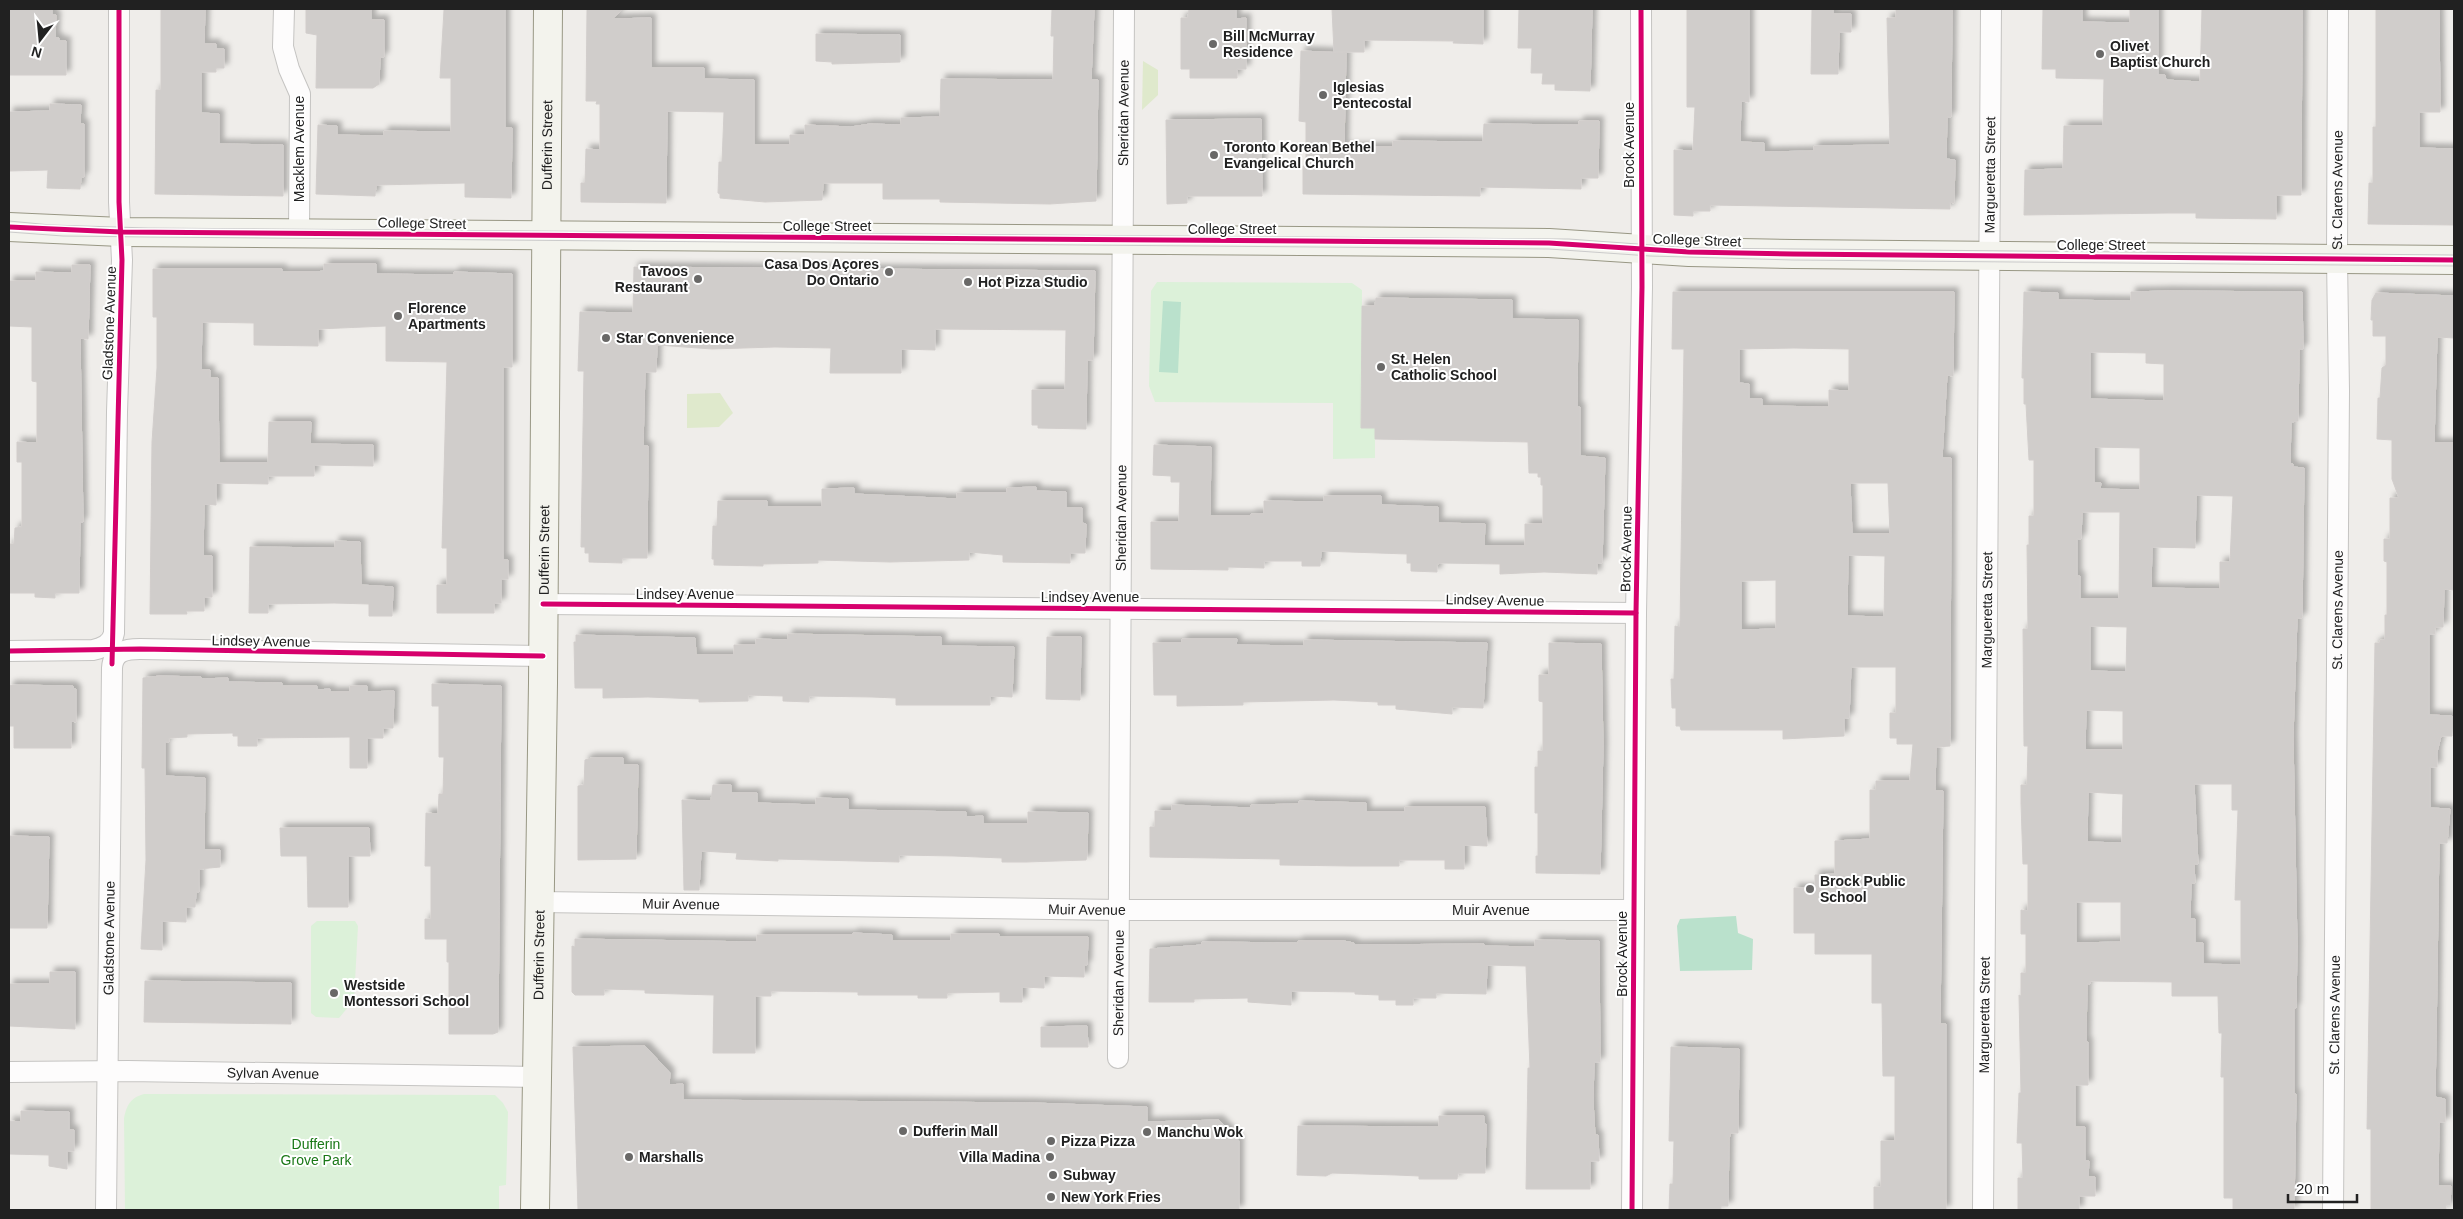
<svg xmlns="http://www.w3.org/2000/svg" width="2463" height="1219" font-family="Helvetica,sans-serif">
<defs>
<filter id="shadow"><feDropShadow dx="4.5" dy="-4.5" stdDeviation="2.5" flood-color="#0004"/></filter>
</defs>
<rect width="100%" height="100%" fill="#efedea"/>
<!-- grass -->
<g fill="#dfe9cc">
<polygon points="1143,61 1158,70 1158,95 1142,110"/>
<polygon points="720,393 733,413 719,427 687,428 687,394"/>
</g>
<!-- park -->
<g fill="#dcf1d9">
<polygon points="1157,282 1352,283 1362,290 1361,428 1375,428 1375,458 1333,459 1333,403 1155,402 1149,386 1151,291"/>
<polygon points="317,921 355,921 358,926 354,1000 339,1018 316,1017 311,1013 311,926"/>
<path d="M144,1094L495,1095L503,1103L508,1112L506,1185L499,1186V1210H125L124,1118C127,1105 130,1098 144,1094Z"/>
</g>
<!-- pitch -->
<g fill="#bae1cc">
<polygon points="1163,301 1181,302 1178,373 1159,372"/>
<polygon points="1736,916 1738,933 1753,939 1752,970 1680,971 1677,926 1680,919"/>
</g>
<!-- building -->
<g fill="#d0cdcb" stroke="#d2cecc" fill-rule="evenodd" filter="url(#shadow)">
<polygon points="9,9 52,9 52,15 56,15 55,38 59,38 59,41 66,41 66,75 9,75"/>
<polygon points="161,9 205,9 204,44 216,44 216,49 224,49 224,68 216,68 216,72 201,72 201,113 219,114 219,144 283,145 283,196 155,194 156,90 161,90"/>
<polygon points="306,9 371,9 371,20 384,20 384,57 380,57 379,84 373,88 316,88 317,35 306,33"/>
<polygon points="467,9 505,9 505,128 512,128 511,198 465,197 465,183 376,185 375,196 316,194 318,125 337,126 337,135 384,136 384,131 451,132 451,78 440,78 444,10"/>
<polygon points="623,9 612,19 651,18 651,68 704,68 704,79 754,80 754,145 790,145 790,135 805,135 805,125 851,127 870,124 901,125 901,118 940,117 941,79 1053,80 1054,36 1051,36 1052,9 1094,9 1091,80 1098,80 1096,201 1050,204 940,202 940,199 883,199 883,183 823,183 822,200 765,202 720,198 720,194 718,193 719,162 722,162 724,112 667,111 666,203 581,202 581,183 585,183 586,149 600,150 600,104 596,104 597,101 586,101 587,10"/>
<polygon points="1189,9 1236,9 1236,19 1246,18 1246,69 1237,69 1237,78 1190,78 1190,69 1181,69 1181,18 1188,18"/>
<polygon points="1332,9 1483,9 1483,44 1453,43 1454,41 1364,40 1364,52 1334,52"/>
<polygon points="1519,9 1592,9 1590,91 1555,90 1555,84 1542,84 1543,73 1531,73 1532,48 1518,48"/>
<polygon points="1687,9 1749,9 1749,102 1741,101 1740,142 1764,143 1764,152 1814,151 1814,146 1890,145 1887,18 1896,18 1896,9 1952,9 1951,117 1947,117 1946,159 1955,160 1954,203 1950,202 1950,209 1710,205 1710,211 1693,211 1693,216 1674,215 1674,150 1693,151 1695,107 1687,107"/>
<polygon points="1812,9 1833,9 1833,14 1851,14 1851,32 1839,32 1838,74 1811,74"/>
<polygon points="2043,9 2082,9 2082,22 2130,23 2130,9 2158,9 2158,75 2165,75 2166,80 2200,82 2202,9 2302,9 2301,195 2276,195 2276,219 2196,218 2196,213 2168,213 2024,215 2025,170 2063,169 2064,126 2103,126 2104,79 2056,78 2056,69 2042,69"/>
<polygon points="2376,9 2439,9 2440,112 2419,112 2419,148 2454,149 2454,225 2368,224 2369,183 2373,183 2373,127 2376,127"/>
<polygon points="816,34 900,35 900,62 832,64 832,62 816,61"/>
<polygon points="1301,51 1346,53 1344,147 1393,147 1393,141 1483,142 1484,124 1579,125 1579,121 1599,121 1598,178 1581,178 1581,189 1480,187 1480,196 1303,194 1303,166 1306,166 1306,122 1299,121"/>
<polygon points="50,104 81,105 80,124 84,124 84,177 81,177 80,189 47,188 48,170 9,171 9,112 50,111"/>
<polygon points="1261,119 1262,196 1187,196 1187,203 1167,204 1166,120"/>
<polygon points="324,264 376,264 376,274 454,275 454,272 512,274 512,367 503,367 503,560 508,560 508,579 501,579 501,603 494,603 494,613 437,613 437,585 447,585 447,548 442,548 447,362 386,361 386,326 318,329 318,346 254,345 254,323 202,322 201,370 210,370 210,378 218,378 219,463 268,463 269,422 311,422 310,444 373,445 373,466 314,465 314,476 268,476 268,484 216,483 216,505 204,504 203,556 212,556 212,597 204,597 204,611 186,611 187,614 150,614 152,442 157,368 157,317 153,317 153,269 282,269 282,272 315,272 324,271"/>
<polygon points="72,265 90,265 88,339 80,338 83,522 80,522 79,593 55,593 55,598 35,597 35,593 9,593 9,544 14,544 15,528 22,527 22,462 17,462 17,442 37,443 37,382 32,381 32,327 9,326 9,281 36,281 36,272 72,273"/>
<polygon points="634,267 1095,271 1093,360 1087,360 1086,429 1038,428 1038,425 1032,425 1032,390 1065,390 1066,330 935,329 935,350 901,349 901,373 830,373 831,348 775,347 712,349 657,345 656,372 645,372 643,446 648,446 647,558 622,558 622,563 589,562 589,553 585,553 585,547 581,547 584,371 578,371 580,312 633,313"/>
<path d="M2167,291L2302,292L2303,349H2299L2298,421L2291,422L2290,464H2293V467L2304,468L2302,618H2297L2293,737L2297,945L2296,1008H2294V1094H2296L2294,1210H2233V1198H2224V1077H2221L2222,1033H2219L2218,996H2172V982L2090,981V984H2087L2086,1042H2088V1085H2075V1127H2085V1161H2089L2088,1177H2095V1196H2079V1210H2018V1178H2023L2022,1143H2017L2019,1093H2021L2019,995L2021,996V973H2026V934H2021V910L2028,911V864H2023L2021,803V785H2027L2028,746H2024L2023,629H2028L2027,545H2029V516H2034V460H2029L2026,404H2024V378H2022L2024,292L2058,293V300L2131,301V292ZM2090,352L2146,353V363L2164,364V401L2090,399ZM2094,447L2140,448V490L2100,489L2101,483H2094ZM2196,495L2233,496L2230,562H2220V589L2151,588L2152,547L2195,548ZM2082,512H2120L2119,599H2080V576H2077V539H2081ZM2090,626L2127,627L2126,672L2090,671ZM2086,710L2123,711V750H2085ZM2194,784H2232V810H2238L2235,900H2241V965L2203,964V943H2195V919H2190L2191,883H2195L2194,864H2198ZM2088,792L2123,794L2122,843L2087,842ZM2076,902H2121V942L2076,943Z"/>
<path d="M1673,292H1954L1953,376L1947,375L1942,458H1951L1950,746L1936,747L1935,791H1943L1940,1024H1946V1210H1874V1187H1881V1141H1895V1076H1883L1882,1003H1872V954H1815V933H1794V888H1815V875L1835,874V841L1870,839V790H1876V781H1910L1913,744H1897V738H1890V713H1896V667H1851L1849,718H1844V736L1783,739V730H1681L1680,726H1676V708H1672L1671,679H1674L1675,626L1680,627L1684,349H1672ZM1794,348L1849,349V391L1829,390V407L1762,406V399H1749V384L1739,383V349ZM1850,483H1888L1890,534H1852ZM1848,555L1885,556L1884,617L1847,616ZM1776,580V629L1741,630V581Z"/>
<polygon points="2376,293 2454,296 2454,338 2437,337 2434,443 2454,443 2454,590 2444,589 2443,627 2435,627 2435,634 2429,634 2429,715 2452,716 2452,736 2441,736 2437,752 2437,767 2430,767 2430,808 2450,809 2447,843 2439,843 2436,1041 2435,1097 2445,1099 2445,1122 2439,1122 2438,1186 2451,1186 2450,1205 2446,1205 2446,1210 2371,1210 2371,1129 2367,1129 2375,643 2380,643 2380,640 2385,640 2385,615 2387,615 2387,562 2384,561 2384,539 2390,539 2390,498 2399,498 2392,479 2392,440 2377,439 2378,398 2380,398 2382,368 2386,365 2386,336 2373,336 2373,320 2371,320 2372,300"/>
<polygon points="1376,298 1512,300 1512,319 1578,320 1577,407 1580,407 1580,456 1605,458 1602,563 1597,563 1597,574 1544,572 1500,574 1500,564 1442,563 1437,564 1437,572 1411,571 1411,563 1407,563 1407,554 1321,551 1320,566 1302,566 1302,561 1264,561 1264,568 1228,567 1228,570 1151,569 1151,522 1179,522 1180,482 1171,482 1171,476 1153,475 1154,445 1211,447 1210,516 1251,516 1251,514 1264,514 1264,501 1324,502 1324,496 1381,496 1381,503 1383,505 1438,507 1438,523 1485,524 1484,546 1525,546 1525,524 1543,524 1543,485 1541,485 1541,477 1538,477 1538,473 1529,473 1528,442 1375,439 1375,428 1361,428 1362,306 1375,306"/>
<polygon points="1036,487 1036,491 1066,492 1066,508 1082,508 1082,523 1086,524 1085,553 1070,553 1070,563 1003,562 1003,555 969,552 969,560 890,562 818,560 818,563 763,564 763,566 714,565 714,559 712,559 713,526 717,526 718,501 767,501 767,507 822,507 822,489 854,488 854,494 957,499 957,493 1007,493 1007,488"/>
<polygon points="335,541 360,542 361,585 393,587 392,616 369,616 369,604 334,603 268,604 268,613 249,613 250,547 335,548"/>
<polygon points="788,634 941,637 941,646 1014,647 1012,697 990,696 990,705 896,705 896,698 872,697 809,696 809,702 783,701 783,696 748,695 748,701 699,702 699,699 648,697 603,698 603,688 575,688 574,642 576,642 576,635 695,638 696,655 734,655 734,645 756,645 756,639 788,640"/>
<polygon points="1047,637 1081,637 1080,700 1046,699"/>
<polygon points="1182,639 1237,639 1236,645 1304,646 1304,640 1487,643 1483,708 1452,707 1452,714 1396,709 1396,705 1378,705 1378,702 1334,700 1243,702 1243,705 1177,706 1177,695 1154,695 1153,643 1182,643"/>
<polygon points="1549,643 1601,644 1603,746 1600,874 1536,873 1536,856 1538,856 1538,813 1535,813 1535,767 1538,767 1538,751 1543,751 1543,702 1539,701 1539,675 1549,675"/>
<polygon points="160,676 201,677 201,679 228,678 228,682 282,683 282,686 317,686 317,690 330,689 330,692 350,692 350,686 367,686 367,692 394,691 393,728 383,728 383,738 367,738 367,768 350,768 350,737 257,738 257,746 238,746 238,736 233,736 233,733 187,734 187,737 169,738 169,742 165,742 165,776 205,778 204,850 220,850 220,867 199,869 199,892 196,892 195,907 186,907 186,922 162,921 162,950 141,949 146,860 145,768 142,768 143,678"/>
<polygon points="432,684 501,686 498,1032 493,1034 449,1034 449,962 447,962 447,939 425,939 425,919 431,919 431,866 425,866 426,813 438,814 439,794 443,794 444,757 439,757 439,706 432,706"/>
<polygon points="13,685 73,686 74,689 76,689 76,722 71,721 71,748 14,748 14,726 9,726 9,686"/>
<polygon points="591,758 623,758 623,765 638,765 636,859 578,860 578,786 584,785 585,760"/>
<polygon points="713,785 731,785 731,793 757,793 757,803 816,805 816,798 848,799 848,810 966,812 966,817 983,816 983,824 1028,824 1028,812 1088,813 1087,856 1086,860 1026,862 1002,862 1002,858 954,856 899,855 899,862 778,859 778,861 736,859 737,853 701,851 699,890 684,890 682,800 711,801"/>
<polygon points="1299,801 1366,803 1366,812 1405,812 1405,807 1485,807 1487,846 1464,845 1464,869 1445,869 1445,860 1399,860 1399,866 1350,866 1280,865 1280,859 1150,857 1150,827 1155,827 1155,811 1172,811 1172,805 1251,808 1251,805 1299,804"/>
<polygon points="280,828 369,828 370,856 348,856 348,907 308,907 307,856 281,856"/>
<polygon points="9,836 49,837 47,928 9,928"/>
<polygon points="853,933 892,935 892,941 951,941 951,934 999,934 999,937 1088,937 1087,965 1084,965 1084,977 1044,976 1044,988 1022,987 1022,1002 1000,1002 1000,992 947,993 947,998 918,998 918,995 858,995 858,992 771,991 771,996 755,996 755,1053 713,1053 714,995 645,993 645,990 604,989 604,995 575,995 572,992 572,946 575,947 575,939 757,942 757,935 853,935"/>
<polygon points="1535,940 1599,941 1600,1062 1594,1062 1593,1101 1595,1135 1598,1135 1599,1161 1590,1161 1590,1189 1526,1189 1528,1068 1530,1068 1526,966 1487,965 1486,994 1436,993 1436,998 1413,998 1413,1005 1396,1005 1396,1000 1379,1000 1379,995 1355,994 1355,992 1291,991 1291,1005 1248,1002 1248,998 1194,999 1194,1002 1149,1002 1150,949 1202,945 1202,942 1298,943 1298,941 1344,941 1354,943 1354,945 1484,944 1484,946 1535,947"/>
<polygon points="50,972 75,972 75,1029 9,1026 9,984 50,984"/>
<polygon points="145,981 291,983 291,1024 144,1022"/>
<polygon points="1087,1026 1088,1047 1041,1047 1041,1027"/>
<polygon points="645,1046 670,1073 669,1085 683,1084 683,1100 1033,1103 1147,1107 1147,1122 1219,1120 1239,1141 1239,1210 578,1210 573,1047"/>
<polygon points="1671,1047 1739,1049 1738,1133 1731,1133 1729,1138 1728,1206 1721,1206 1721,1210 1669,1210 1670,1184 1673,1184 1674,1141 1669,1141"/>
<polygon points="21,1111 69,1112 69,1130 74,1130 74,1151 67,1151 67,1169 49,1166 49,1155 9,1154 9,1121 21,1122"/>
<polygon points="1439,1116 1484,1116 1484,1124 1486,1124 1485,1173 1458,1173 1457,1179 1419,1179 1419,1176 1396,1175 1332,1173 1326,1176 1297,1175 1298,1126 1439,1127"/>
</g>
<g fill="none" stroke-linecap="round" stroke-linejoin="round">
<defs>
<g id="street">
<polyline points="284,9 283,47 289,69 300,94 299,232"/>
<polyline points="543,604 1636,613"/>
<path d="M9,651L93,650C103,648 112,644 114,633L117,412L122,260L119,202V9"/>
<path id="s1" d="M539,902L1120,910H1634"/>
<path id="s2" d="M1118,1058L1124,9"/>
<path id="s3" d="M9,1072L128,1071L537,1077"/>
<path id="s4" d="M106,1210L112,668C113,651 126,649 140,649L543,656"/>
<polyline points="1632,1210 1636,613 1642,287 1641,9"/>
<path id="s5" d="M1983,1210L1991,9"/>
<path id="s6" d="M2333,1210L2339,391L2337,259L2338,9"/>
</g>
<g id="secondary">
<polyline points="9,227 121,232 1549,243 1689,252 1793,254 2454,260"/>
<path id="s7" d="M535,1210L543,683L548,9"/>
</g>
</defs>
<!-- street casing -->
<use href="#street" stroke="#c5c4c2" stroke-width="22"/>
<!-- secondary casing -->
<use href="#secondary" stroke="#989784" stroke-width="30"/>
<!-- street -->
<use href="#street" stroke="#fdfcfc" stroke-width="20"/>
<!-- secondary -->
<use href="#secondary" stroke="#f3f3ed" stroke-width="28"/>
<!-- tram -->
<g stroke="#cbcbcb" stroke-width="1">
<polyline points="9,221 51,225 148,228 1569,239 1692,248 2454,255"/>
<polyline points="9,232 63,236 149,237 1549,249 1650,256 1793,260 2454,266"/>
</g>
<defs>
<g id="cycleway">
<polyline points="9,227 121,232 1549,243 1689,252 1793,254 2454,260"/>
<polyline points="543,604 1636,613"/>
<polyline points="9,651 140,649 543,656"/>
<polyline points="112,664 122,260 119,202 119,9"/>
<polyline points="1632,1210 1636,613 1642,287 1641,9"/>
</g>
</defs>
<!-- cycleway casing -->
<use href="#cycleway" stroke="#fff" stroke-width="8"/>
<!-- cycleway -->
<use href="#cycleway" stroke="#d6006c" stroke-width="5"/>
</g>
<!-- markers -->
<g fill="#696867" stroke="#fff" stroke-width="2">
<circle cx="1213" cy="44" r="5"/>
<circle cx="2100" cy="54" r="5"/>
<circle cx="1323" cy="95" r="5"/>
<circle cx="1214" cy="155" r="5"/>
<circle cx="889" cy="272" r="5"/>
<circle cx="698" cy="279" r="5"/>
<circle cx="968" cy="282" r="5"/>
<circle cx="398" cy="316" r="5"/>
<circle cx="606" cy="338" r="5"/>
<circle cx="1381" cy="367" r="5"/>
<circle cx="1810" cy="889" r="5"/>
<circle cx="334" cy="993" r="5"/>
<circle cx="903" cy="1131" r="5"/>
<circle cx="1147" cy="1132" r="5"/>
<circle cx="1051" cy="1141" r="5"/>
<circle cx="629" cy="1157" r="5"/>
<circle cx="1050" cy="1157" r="5"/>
<circle cx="1053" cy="1175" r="5"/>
<circle cx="1051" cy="1197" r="5"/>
</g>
<g text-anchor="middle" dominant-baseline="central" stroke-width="4" stroke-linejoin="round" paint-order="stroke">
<!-- poi labels -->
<g font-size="14" font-weight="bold" fill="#212121" stroke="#fff" text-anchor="start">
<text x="1223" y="36">Bill McMurray<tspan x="1223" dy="16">Residence</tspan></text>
<text x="2110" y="46">Olivet<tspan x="2110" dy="16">Baptist Church</tspan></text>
<text x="1333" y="87">Iglesias<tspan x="1333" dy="16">Pentecostal</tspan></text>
<text x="1224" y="147">Toronto Korean Bethel<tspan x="1224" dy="16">Evangelical Church</tspan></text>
<text x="879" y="264" text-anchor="end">Casa Dos Açores<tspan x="879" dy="16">Do Ontario</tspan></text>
<text x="688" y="271" text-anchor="end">Tavoos<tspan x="688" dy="16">Restaurant</tspan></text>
<text x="978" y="282">Hot Pizza Studio</text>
<text x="408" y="308">Florence<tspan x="408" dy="16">Apartments</tspan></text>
<text x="616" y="338">Star Convenience</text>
<text x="1391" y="359">St. Helen<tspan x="1391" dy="16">Catholic School</tspan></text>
<text x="1820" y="881">Brock Public<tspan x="1820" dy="16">School</tspan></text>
<text x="344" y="985">Westside<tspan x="344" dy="16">Montessori School</tspan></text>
<text x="913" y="1131">Dufferin Mall</text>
<text x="1157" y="1132">Manchu Wok</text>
<text x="1061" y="1141">Pizza Pizza</text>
<text x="639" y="1157">Marshalls</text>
<text x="1040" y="1157" text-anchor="end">Villa Madina</text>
<text x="1063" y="1175">Subway</text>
<text x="1061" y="1197">New York Fries</text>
</g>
<!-- street labels -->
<g font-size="14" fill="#212121" stroke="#fff">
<text stroke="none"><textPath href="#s2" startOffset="945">Sheridan Avenue</textPath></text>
<text stroke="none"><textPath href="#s7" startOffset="1065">Dufferin Street</textPath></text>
<text transform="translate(1629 145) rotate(-90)">Brock Avenue</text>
<text transform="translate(299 149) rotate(-90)">Macklem Avenue</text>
<text stroke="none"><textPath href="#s5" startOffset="1035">Margueretta Street</textPath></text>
<text stroke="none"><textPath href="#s6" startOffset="1020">St. Clarens Avenue</textPath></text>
<text transform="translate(422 223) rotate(1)">College Street</text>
<text x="827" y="226">College Street</text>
<text x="1232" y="229">College Street</text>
<text transform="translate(1697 240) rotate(2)">College Street</text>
<text x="2101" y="245">College Street</text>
<text transform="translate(109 323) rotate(-88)">Gladstone Avenue</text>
<text stroke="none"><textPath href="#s2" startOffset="540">Sheridan Avenue</textPath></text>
<text transform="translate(1626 549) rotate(-89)">Brock Avenue</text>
<text stroke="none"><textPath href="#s7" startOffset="660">Dufferin Street</textPath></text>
<text x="685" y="594">Lindsey Avenue</text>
<text x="1090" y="597">Lindsey Avenue</text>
<text transform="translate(1495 600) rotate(1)">Lindsey Avenue</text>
<text stroke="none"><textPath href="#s5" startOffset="600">Margueretta Street</textPath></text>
<text stroke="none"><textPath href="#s6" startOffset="600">St. Clarens Avenue</textPath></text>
<text transform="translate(261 641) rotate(1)">Lindsey Avenue</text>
<text stroke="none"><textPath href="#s1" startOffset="142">Muir Avenue</textPath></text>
<text stroke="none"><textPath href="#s1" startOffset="548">Muir Avenue</textPath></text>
<text stroke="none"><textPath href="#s1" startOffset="952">Muir Avenue</textPath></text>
<text stroke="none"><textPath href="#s4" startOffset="272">Gladstone Avenue</textPath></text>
<text stroke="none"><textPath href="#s7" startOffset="255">Dufferin Street</textPath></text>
<text transform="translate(1622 954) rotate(-90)">Brock Avenue</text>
<text stroke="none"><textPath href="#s2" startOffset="75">Sheridan Avenue</textPath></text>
<text stroke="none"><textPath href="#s5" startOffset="195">Margueretta Street</textPath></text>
<text stroke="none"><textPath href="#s6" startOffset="195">St. Clarens Avenue</textPath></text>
<text stroke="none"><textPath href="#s3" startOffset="264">Sylvan Avenue</textPath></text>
</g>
<!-- park labels -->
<g font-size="14" fill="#1a7817" stroke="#fff">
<text x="316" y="1144">Dufferin<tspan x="316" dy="16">Grove Park</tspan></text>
</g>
</g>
<!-- border -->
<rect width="2463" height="1219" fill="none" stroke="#212121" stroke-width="20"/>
<!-- north arrow -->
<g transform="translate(40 40) rotate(196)" stroke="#ffffff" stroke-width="4" paint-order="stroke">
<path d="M0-4L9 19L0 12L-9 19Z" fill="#212121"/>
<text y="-8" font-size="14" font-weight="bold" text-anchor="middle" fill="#212121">N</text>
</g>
<!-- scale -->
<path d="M2288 1194v8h69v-8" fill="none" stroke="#212121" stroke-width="2.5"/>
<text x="2296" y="1194" font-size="15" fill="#212121" stroke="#ffffff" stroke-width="4" paint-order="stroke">20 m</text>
</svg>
